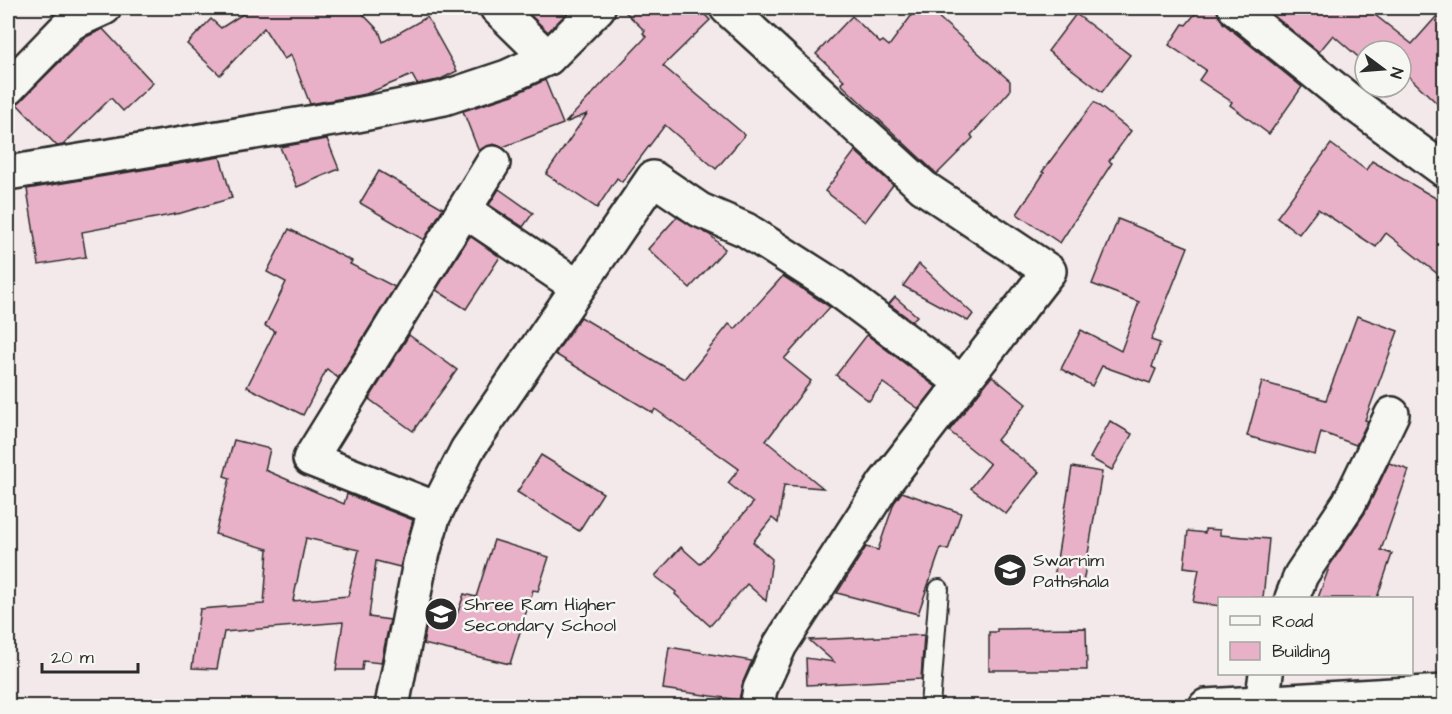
<svg xmlns="http://www.w3.org/2000/svg" width="1452" height="714" font-family="'Architects Daughter',sans-serif">
<rect width="100%" height="100%" fill="#f3e8ea"/>
<filter id="ink" filterUnits="userSpaceOnUse"><feTurbulence type="fractalNoise" baseFrequency=".0167" numOctaves="2"/><feDisplacementMap in="SourceGraphic" scale="12" xChannelSelector="R" yChannelSelector="G"/><feConvolveMatrix kernelMatrix="1 2 1 2 8 2 1 2 1" color-interpolation-filters="sRGB"/></filter>
<g filter="url(#ink)">
<!-- building -->
<g fill="#e9b1c8" stroke="#2b2b2b" stroke-width="1.5" fill-rule="evenodd">
<polygon points="252,8 357,8 379,31 383,42 427,17 457,71 439,80 417,84 412,75 366,94 310,104 291,55 284,59 264,28 220,75 187,44 211,19 221,28"/>
<polygon points="523,8 572,8 548,32"/>
<polygon points="621,8 698,8 710,20 663,66 745,135 716,169 665,125 622,182 617,178 597,208 546,174 587,114 565,123 646,37 643,33 645,31"/>
<polygon points="917,8 928,8 1010,81 1010,91 971,135 973,138 937,174 841,84 844,80 816,54 852,16 880,43 883,41 889,46"/>
<polygon points="1200,8 1217,8 1223,23 1302,87 1269,134 1230,105 1232,102 1199,80 1206,70 1169,45 1183,24 1186,25"/>
<polygon points="1264,8 1366,8 1412,44 1444,8 1444,110 1401,69 1401,51 1382,51 1377,46 1373,51 1365,51 1364,62 1333,35 1319,52"/>
<polygon points="1076,14 1130,55 1102,92 1048,51"/>
<polygon points="103,29 153,83 123,111 111,98 63,145 57,146 17,104 84,38"/>
<polygon points="545,80 563,124 503,147 493,144 479,152 463,111 513,95"/>
<polygon points="1094,102 1131,131 1109,161 1112,163 1060,243 1017,214 1044,173 1042,172"/>
<polygon points="327,139 339,169 297,187 280,147"/>
<polygon points="1331,144 1366,170 1372,161 1444,203 1444,279 1386,233 1376,247 1318,209 1299,234 1277,217"/>
<polygon points="855,151 893,185 865,222 825,191"/>
<polygon points="220,157 232,198 181,213 82,232 86,257 39,265 27,189"/>
<polygon points="379,171 443,208 424,240 360,203"/>
<polygon points="499,189 533,213 523,227 489,205"/>
<polygon points="677,217 710,235 725,249 690,288 648,249"/>
<polygon points="1118,219 1188,247 1151,340 1160,343 1152,367 1156,369 1150,383 1102,366 1092,386 1061,369 1081,330 1121,351 1139,302 1092,284"/>
<polygon points="289,229 352,261 350,264 395,287 338,378 327,369 303,415 247,387 275,331 265,326 286,282 267,272"/>
<polygon points="470,236 500,257 466,309 436,290"/>
<polygon points="919,264 973,314 968,321 903,286"/>
<polygon points="783,276 830,307 784,359 811,381 766,441 823,488 784,485 778,523 772,518 753,542 772,559 766,601 747,584 710,626 675,594 676,592 655,576 681,547 700,564 753,503 728,483 739,469 655,409 653,413 555,354 581,317 685,379 729,324 735,329"/>
<polygon points="895,297 917,316 912,321 889,304"/>
<polygon points="1357,316 1398,331 1365,420 1368,421 1356,445 1321,432 1315,455 1247,436 1262,382 1326,400"/>
<polygon points="409,335 457,370 413,431 369,399"/>
<polygon points="867,335 936,387 919,409 883,383 869,401 836,375"/>
<polygon points="992,376 1026,404 997,440 1039,472 1006,514 971,488 990,464 949,431"/>
<polygon points="1110,421 1132,434 1112,470 1090,458"/>
<path d="M234,440L270,449L265,470L344,504L347,494L413,520L400,567L376,561L369,617L390,620L381,663L363,661L362,670H336L343,622L224,632L217,669L192,668L200,609L264,604L268,549L215,534L230,478L224,476ZM306,538L359,550L348,596L293,601Z"/>
<polygon points="541,455 603,493 579,531 517,492"/>
<polygon points="1389,463 1409,470 1381,550 1392,554 1377,598 1318,598 1330,565 1365,513"/>
<polygon points="1072,467 1102,472 1083,583 1054,578"/>
<polygon points="902,492 961,513 948,550 941,548 918,614 837,593 866,547 878,550 894,503"/>
<polygon points="1205,529 1220,530 1220,535 1269,539 1263,598 1220,598 1220,606 1193,602 1199,569 1184,567 1188,531 1205,533"/>
<polygon points="494,540 549,557 538,591 533,590 510,664 423,644 429,613 455,621 464,594 476,597"/>
<polygon points="1086,628 1087,670 989,670 989,632 997,632 997,629"/>
<polygon points="924,635 921,679 807,685 806,658 834,662 809,640"/>
<polygon points="669,647 752,661 743,682 739,700 663,689"/>
</g>
<g fill="none" stroke-linecap="round" stroke-linejoin="round">
<defs>
<polyline id="service" points="930,706 939,589"/>
<g id="minor">
<polyline points="497,8 548,58"/>
<polyline points="727,8 923,187 1049,271 884,484 780,645 760,689 757,706"/>
<polyline points="1235,8 1350,101 1444,170"/>
<polyline points="8,88 71,23 104,8"/>
<polyline points="8,173 357,115 444,98 507,77 548,58 598,8"/>
<polyline points="464,210 578,287"/>
<polyline points="437,509 310,459 493,163"/>
<polyline points="1292,598 1301,575 1349,503 1392,414"/>
<polyline points="1262,703 1266,674"/>
<polyline points="392,706 420,563 433,517 467,450 653,178 700,210 746,230 832,285 961,382"/>
</g>
<polyline id="secondary" points="1206,706 1444,692"/>
</defs>
<!-- service casing -->
<use href="#service" stroke="#2b2b2b" stroke-width="22"/>
<!-- minor casing -->
<use href="#minor" stroke="#2b2b2b" stroke-width="38"/>
<!-- secondary casing -->
<use href="#secondary" stroke="#2b2b2b" stroke-width="38"/>
<!-- service -->
<use href="#service" stroke="#f6f6f2" stroke-width="18"/>
<!-- minor -->
<use href="#minor" stroke="#f6f6f2" stroke-width="33"/>
<!-- secondary -->
<use href="#secondary" stroke="#f6f6f2" stroke-width="33"/>
</g>
</g>
<!-- icons -->
<defs>
<symbol id="school-disc" viewBox="-11 -11 22 22"><circle r="9.5" fill="#2b2b2b" stroke="#f6f6f2"/><path d="M0-5L7-2L0 1L-7-2ZM-4 1L0 2.5L4 1V4Q0 6-4 4Z" fill="#fff"/></symbol>
</defs>
<g fill-rule="evenodd">
<use href="#school-disc" x="991" y="551" width="38" height="38"/>
<use href="#school-disc" x="422" y="595" width="38" height="38"/>
</g>
<g text-anchor="middle" dominant-baseline="central" stroke-width="5" stroke-linejoin="round" paint-order="stroke">
<!-- poi labels -->
<g font-size="18" fill="#2b2b2b" stroke="#f6f6f2" text-anchor="start">
<text x="1033" y="560">Swarnim<tspan x="1033" dy="21">Pathshala</tspan></text>
<text x="464" y="604">Shree Ram Higher<tspan x="464" dy="21">Secondary School</tspan></text>
</g>
</g>
<!-- margin -->
<rect width="1452" height="714" fill="none" stroke="#f6f6f2" stroke-width="30"/>
<rect x="15" y="15" width="1422" height="684" fill="none" stroke="#2b2b2b" stroke-width="2" filter="url(#ink)"/>
<!-- legend -->
<rect x="1218" y="597" width="195" height="78" fill="#f6f6f2" stroke="#a5a5a2" stroke-width="1.5"/>
<rect x="1230" y="616" width="30" height="9" fill="#f6f6f2" stroke="#a5a5a2" stroke-width="1.5"/>
<text x="1272" y="627" font-size="18" fill="#2b2b2b">Road</text>
<rect x="1230" y="642" width="30" height="18" fill="#e9b1c8" stroke="#a5a5a2" stroke-width="1.5"/>
<text x="1272" y="657" font-size="18" fill="#2b2b2b">Building</text>
<!-- north arrow -->
<g transform="translate(1383 69) rotate(106)"><circle r="28" fill="#f6f6f2" stroke="#a5a5a2" stroke-width="1.5"/>
<path d="M0-4.5L10 22L0 15L-10 22Z" fill="#2b2b2b"/>
<text y="-9" font-size="16" font-weight="bold" text-anchor="middle" fill="#2b2b2b">N</text>
</g>
<!-- scale -->
<path d="M42 663v9h96v-9" fill="none" stroke="#2b2b2b" stroke-width="3"/>
<text x="51" y="663" font-size="18" fill="#2b2b2b" stroke="#f6f6f2" stroke-width="4.5" paint-order="stroke">20 m</text>
</svg>
